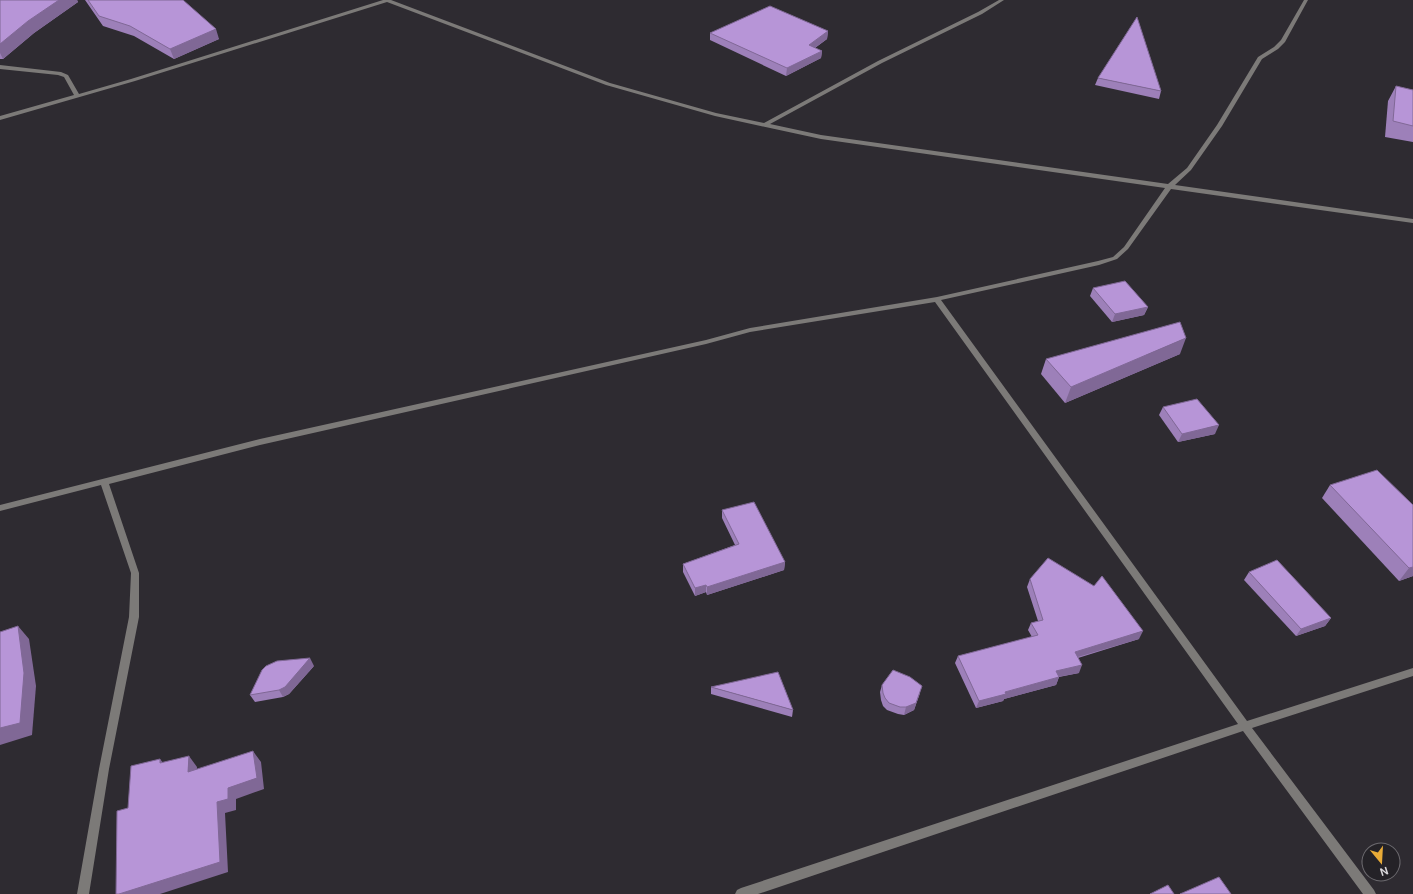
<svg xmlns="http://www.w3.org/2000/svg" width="1413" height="894" font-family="'DM Sans',sans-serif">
<rect width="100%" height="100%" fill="#2e2b31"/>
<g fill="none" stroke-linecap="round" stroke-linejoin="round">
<!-- minor -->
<polygon fill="#7c7a78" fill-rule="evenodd" points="383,0 391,0 610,83 716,113 764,123 878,61 978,12 999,0 1004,0 982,14 882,63 770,124 821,135 1168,184 1187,168 1217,125 1258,57 1274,47 1281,40 1304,0 1308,0 1285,42 1278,49 1262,59 1222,126 1191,170 1175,185 1413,219 1413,223 1171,189 1128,249 1117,259 1099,265 941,300 1247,721 1413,668 1413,676 1252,728 1374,890 1376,894 1363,894 1243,731 758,894 735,894 737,890 741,888 1238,724 935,302 750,332 706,344 260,445 109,484 139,573 139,617 109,769 89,894 77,894 99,769 129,617 131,573 101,485 0,511 0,505 260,439 706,340 750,328 937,297 1098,261 1113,257 1124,247 1165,188 821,139 715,116 606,85 387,2 135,81 0,120 0,116 74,95 64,77 58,75 0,69 0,65 61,72 68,75 79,94 131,79"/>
</g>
<!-- wall -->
<g fill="#9d80b9">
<polygon points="0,0 77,0 78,2 34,33 3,59 0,59"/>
<polygon points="85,0 183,0 219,39 174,59 134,36 103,26"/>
<polygon points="828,31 827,39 815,48 822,51 821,58 786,76 710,40 710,33"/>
<polygon points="1098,78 1161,91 1159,99 1095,85"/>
<polygon points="1396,86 1413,90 1413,142 1385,137 1388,101"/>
<polygon points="1093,288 1148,307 1144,315 1112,322 1090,296"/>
<polygon points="1180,354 1065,403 1041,374 1046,359"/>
<polygon points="1163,407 1215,434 1178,442 1159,415"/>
<polygon points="1330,485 1413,505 1413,576 1399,581 1322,498"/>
<polygon points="722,510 785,562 784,570 707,595 706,592 695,596 683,572 683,564 735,545 722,518"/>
<polygon points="1249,572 1331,618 1325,626 1296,636 1244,580"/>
<polygon points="1030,579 1139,639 1078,658 1079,673 1059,677 1056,685 1004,699 1003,701 976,708 955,663 958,656 1032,637 1028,630 1031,623 1038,621 1027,587"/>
<polygon points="314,666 289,694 283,697 255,702 250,695"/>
<polygon points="882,685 920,693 914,710 904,715 898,714 887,710 883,706 881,700 880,692"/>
<polygon points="711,687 793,710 792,717 711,694"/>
</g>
<!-- shaded-wall -->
<g fill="#806896">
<polygon points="59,0 77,0 78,2 34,33 3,59 0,53 0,44 28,21"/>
<polygon points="216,29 219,39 174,59 170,49"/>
<polygon points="828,31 827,39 809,52 809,45"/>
<polygon points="822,51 821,58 786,76 787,68"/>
<polygon points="1148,307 1144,315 1112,322 1115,314"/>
<polygon points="1186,338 1180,354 1065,403 1071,387"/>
<polygon points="1219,425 1215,434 1178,442 1182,434"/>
<polygon points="785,562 784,570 707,595 707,587"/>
<polygon points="1413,567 1413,576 1399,581 1409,568"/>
<polygon points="706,585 706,592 695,596 695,588"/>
<polygon points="1331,618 1325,626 1296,636 1301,629"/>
<polygon points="18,626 29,639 36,686 32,735 0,745 0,728"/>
<polygon points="1143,631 1139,639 1071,659 1075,652"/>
<polygon points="310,658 314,666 289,694 283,697 279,690"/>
<polygon points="1082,665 1079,673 1052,678 1056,671"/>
<polygon points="1059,677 1056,685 1004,699 1003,701 976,708 979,701 1005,692"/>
<polygon points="922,686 914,710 904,715 906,707"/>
<polygon points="253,751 261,762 264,789 236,799 236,810 225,813 228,872 160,894 119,894 217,802"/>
<polygon points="189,756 197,767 196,783 188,772"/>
<polygon points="160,759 169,770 160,763"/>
</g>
<!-- building -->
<g fill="#b795d7" stroke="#806896">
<polygon points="0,0 59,0 28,21 0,44"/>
<polygon points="88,0 183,0 216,29 170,49 130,26 99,16"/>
<polygon points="770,6 828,31 809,45 822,51 787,68 710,33"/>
<polygon points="1137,17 1161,91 1098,78"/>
<polygon points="1396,86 1413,90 1413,126 1393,121"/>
<polygon points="1125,281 1148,307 1115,314 1093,288"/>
<polygon points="1180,322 1186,338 1071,387 1046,359"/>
<polygon points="1197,399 1219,425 1182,434 1163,407"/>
<polygon points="1377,470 1413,505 1413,567 1409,568 1330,485"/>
<polygon points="754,502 785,562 707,587 706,585 695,588 683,564 739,544 722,510"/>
<polygon points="1048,558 1094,586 1102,576 1143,631 1075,652 1082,665 1056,671 1059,677 1005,692 1006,694 979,701 958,656 1038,635 1031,623 1043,620 1030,579"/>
<polygon points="1277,560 1331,618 1301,629 1249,572"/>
<polygon points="18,626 24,673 20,723 0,728 0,632"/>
<polygon points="310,658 285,687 279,690 250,695 262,670 266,666 277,661"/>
<polygon points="893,670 910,677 922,686 916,703 906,707 900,707 889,703 885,698 883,693 882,685"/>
<polygon points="778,672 793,710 711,687"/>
<polygon points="253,751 257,778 228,788 228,799 217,802 220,862 119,894 116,894 117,811 128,808 131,766 160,759 160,763 189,756 188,772"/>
<polygon points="1219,877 1231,894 1180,894"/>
<polygon points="1168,885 1174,894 1150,894"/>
</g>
<!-- north arrow -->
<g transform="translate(1381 862) rotate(162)"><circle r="19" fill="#242227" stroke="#6c6a6f"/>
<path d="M0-3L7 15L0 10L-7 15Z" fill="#e8ab37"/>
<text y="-6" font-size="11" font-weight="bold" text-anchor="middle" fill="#d9d7da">N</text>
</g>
</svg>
